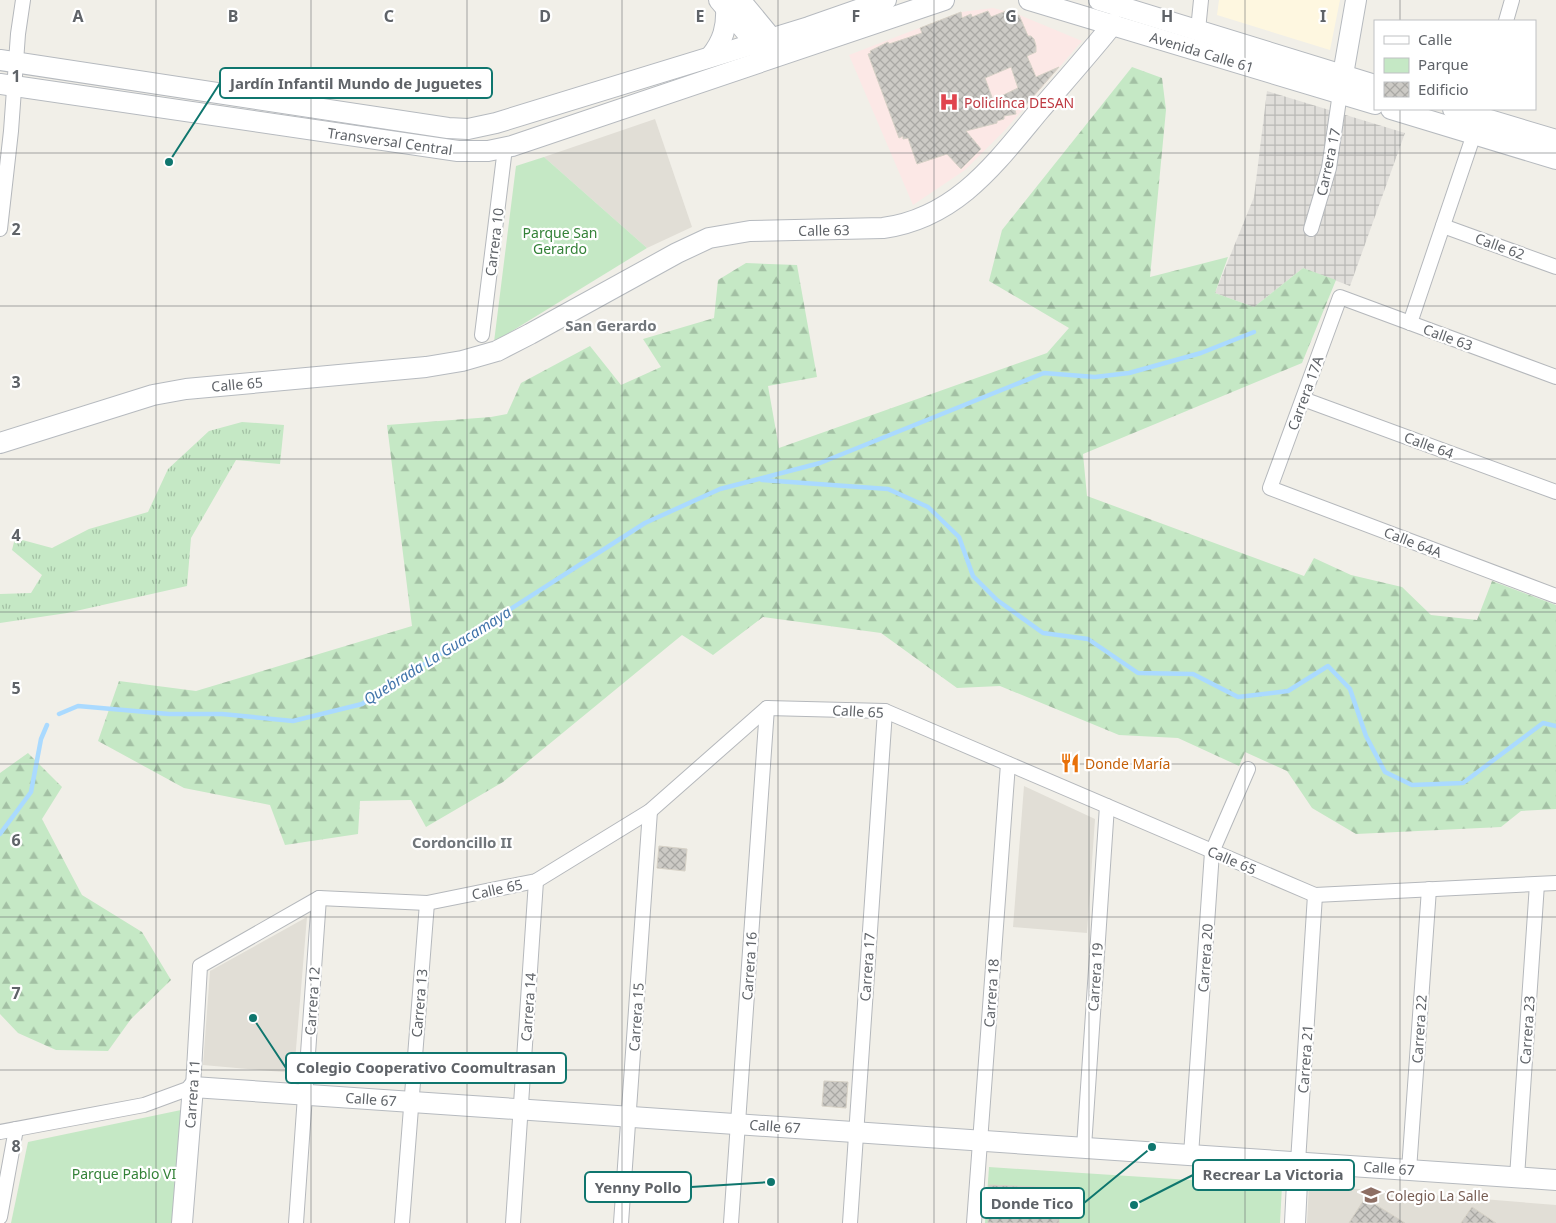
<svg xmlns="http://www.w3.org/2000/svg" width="1556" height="1223" font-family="'Noto Sans',sans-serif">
<defs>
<pattern id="industrial-grid" width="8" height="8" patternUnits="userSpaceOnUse" patternTransform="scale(1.25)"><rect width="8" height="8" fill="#e0deda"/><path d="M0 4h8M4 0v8" fill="none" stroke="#b9b8b5"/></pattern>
<pattern id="grass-tufts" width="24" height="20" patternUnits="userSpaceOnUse" patternTransform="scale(1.25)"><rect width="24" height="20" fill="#c5e8c5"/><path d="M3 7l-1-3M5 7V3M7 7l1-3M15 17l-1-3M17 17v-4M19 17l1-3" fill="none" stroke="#a3c0a4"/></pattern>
<pattern id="forest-firs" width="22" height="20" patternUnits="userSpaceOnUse" patternTransform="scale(1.25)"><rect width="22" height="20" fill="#c5e8c5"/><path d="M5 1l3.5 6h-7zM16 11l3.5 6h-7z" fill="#a3c0a4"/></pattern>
<pattern id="building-cross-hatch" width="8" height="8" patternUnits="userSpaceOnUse" patternTransform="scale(1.25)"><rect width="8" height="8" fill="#cccac5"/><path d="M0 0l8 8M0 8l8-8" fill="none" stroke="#a9a8a4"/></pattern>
</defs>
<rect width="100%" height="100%" fill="#f1efe8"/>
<!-- commercial -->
<polygon fill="#fef7e0" points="1219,0 1340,0 1330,50 1217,15"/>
<!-- industrial -->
<polygon fill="url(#industrial-grid)" points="1267,91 1405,133 1350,286 1303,268 1254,307 1215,293 1254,197"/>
<!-- education -->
<g fill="#e1ded6">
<polygon points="655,119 692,227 647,248 544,157"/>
<polygon points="1024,786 1095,819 1087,933 1013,927"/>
<polygon points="307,917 294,1073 203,1065 210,971"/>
<polygon points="1309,1185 1556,1205 1556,1223 1307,1223"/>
</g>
<!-- medical -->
<polygon fill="#fce8e6" points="993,8 1017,14 1082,41 1006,129 965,170 913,205 849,55 961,12"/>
<!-- grass -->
<polygon fill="url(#grass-tufts)" points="242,422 284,425 280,464 236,460 191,538 187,586 67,613 0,623 0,594 31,593 42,575 12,550 15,538 52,548 89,529 148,512 168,469 209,431"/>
<!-- forest -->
<g fill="url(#forest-firs)">
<polygon points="1132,67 1162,78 1166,110 1150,277 1228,257 1215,293 1254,307 1303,268 1336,280 1302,363 1083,454 1087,496 1304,576 1314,558 1351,575 1402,587 1431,615 1477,620 1492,581 1556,605 1556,809 1521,811 1501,827 1356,834 1312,808 1287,771 1245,752 1239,766 1178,738 1119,735 1000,686 957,688 881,633 763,617 713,655 682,635 503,782 426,827 411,800 360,801 358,834 285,845 270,805 184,788 98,741 119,681 196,691 412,626 387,425 491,417 507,414 521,383 590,346 621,385 661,367 643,339 714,318 718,280 746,263 797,265 817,377 768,386 779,448 1047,353 1069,328 989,281 1002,230"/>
<polygon points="28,753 62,787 42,819 82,895 142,932 171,980 131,1019 108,1051 56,1050 18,1033 0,1014 0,773"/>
</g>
<!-- park -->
<g fill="#c5e8c5">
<polygon points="544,157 647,248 494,342 516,166"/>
<polygon points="181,1110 172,1223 11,1223 28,1142"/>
<polygon points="989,1167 1282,1186 1280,1223 985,1223"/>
</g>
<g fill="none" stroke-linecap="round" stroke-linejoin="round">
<!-- stream -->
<g stroke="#aadaff" stroke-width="4.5">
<polyline points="762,480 888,489 928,507 959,537 973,576 997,600 1043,633 1088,639 1138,673 1193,674 1238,697 1288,691 1328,666 1350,689 1366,736 1385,772 1412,785 1463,783 1543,723 1556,726"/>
<polyline points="59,714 78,706 169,714 222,714 293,721 362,704 645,523 720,489 820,463 1044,373 1095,377 1129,373 1201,353 1254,332"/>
<polyline points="0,834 31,792 41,739 47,725"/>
</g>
</g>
<!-- building -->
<g fill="url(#building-cross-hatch)" stroke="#d6d1c6" fill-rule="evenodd">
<path d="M988,11L991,17L1006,11L1009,20L1019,15L1028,36H1031L1034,39L1036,46V52L1027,56L1036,77L1059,67L1024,107L1015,110L1016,114L1004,116V119L997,121V123L966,131L981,149L961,169L947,154L917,164L908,138L903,139V136L899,138L868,54L871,53L870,51L888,42L889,44L922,33L920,28L961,12L962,18L971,14L972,17ZM1011,67L1018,88L993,100L985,78Z"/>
<polygon points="659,846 687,849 685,871 657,868"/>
<polygon points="824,1081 848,1082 846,1108 822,1106"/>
<polygon points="989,1185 1060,1188 1059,1223 988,1223"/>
<polygon points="1365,1198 1405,1223 1349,1223"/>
<polygon points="1472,1207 1496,1223 1461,1223"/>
</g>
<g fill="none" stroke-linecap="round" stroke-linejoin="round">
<defs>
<g id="street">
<polyline points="1506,21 1512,0"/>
<polyline points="1198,30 1201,0"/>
<polyline points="1443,226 1556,267"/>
<polyline points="0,229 11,131 18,34 23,0"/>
<polyline points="1311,229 1329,168 1340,93"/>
<polyline points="1410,323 1474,134"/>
<polyline points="482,335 505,148"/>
<polyline points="1556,377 1340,297 1270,488 1556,596"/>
<polyline points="1303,399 1556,492"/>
<polyline points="0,1132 144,1105 193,1087 200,966 319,898 427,903 536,881 650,811 767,708 885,711 1315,895 1556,883"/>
<polyline points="1084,1147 1107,806"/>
<polyline points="1191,1155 1212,852 1248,769"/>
<polyline points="1298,1162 1315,895"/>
<polyline points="1409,1170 1429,889"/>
<polyline points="1517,1177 1537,884"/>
<polyline points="0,1217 16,1129"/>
<polyline points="296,1223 319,898"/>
<polyline points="402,1223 427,903"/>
<polyline points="513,1223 536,881"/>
<polyline points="621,1223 650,811"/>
<polyline points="731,1223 767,708"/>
<polyline points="850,1223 885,711"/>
<polyline points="974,1223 1008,764"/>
</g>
<g id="secondary">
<polyline points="719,0 763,52"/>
<polyline points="740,0 778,46"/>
<polyline points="1029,0 1375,104"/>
<polyline points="1099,0 1375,85"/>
<path d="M711,56C723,41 727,27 726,8"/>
<polyline points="0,60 448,128 468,129 496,123 809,27 886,0"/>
<polyline points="0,84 458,151 488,151 512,146 944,0"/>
<polyline points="1341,86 1356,0"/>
<polyline points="1391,109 1556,159"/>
<polyline points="1453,109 1556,140"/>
<path d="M0,443L153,395L186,389L426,367L462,361L497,351L530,334L677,253L709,238L750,231L883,228C956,218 995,164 1039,111C1064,82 1089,54 1113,24"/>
<polyline points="182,1223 193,1087 1556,1180"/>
<polyline points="1295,1223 1298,1162"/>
</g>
</defs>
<!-- street casing -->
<use href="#street" stroke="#b5b8bc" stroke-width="16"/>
<!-- secondary casing -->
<use href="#secondary" stroke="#b6babf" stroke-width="22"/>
<!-- street -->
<use href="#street" stroke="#fff" stroke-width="14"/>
<!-- secondary -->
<use href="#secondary" stroke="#fff" stroke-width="20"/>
</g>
<!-- grid -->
<path fill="none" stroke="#5f6368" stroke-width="1" stroke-opacity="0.55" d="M156,0V1223M311,0V1223M467,0V1223M622,0V1223M778,0V1223M934,0V1223M1089,0V1223M1245,0V1223M1400,0V21M1400,109V1223M0,153H1556M0,306H1556M0,459H1556M0,612H1556M0,764H1556M0,917H1556M0,1070H1556"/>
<!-- icons -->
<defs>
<symbol id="hospital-bare" viewBox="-9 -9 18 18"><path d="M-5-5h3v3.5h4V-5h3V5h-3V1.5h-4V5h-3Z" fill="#e0444e" stroke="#fff" stroke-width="2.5" paint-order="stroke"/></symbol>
<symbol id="restaurant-bare" viewBox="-9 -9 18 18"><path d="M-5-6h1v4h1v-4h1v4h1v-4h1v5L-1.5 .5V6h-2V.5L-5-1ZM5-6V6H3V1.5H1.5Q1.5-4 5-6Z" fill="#e8710a" stroke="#fff" stroke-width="2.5" paint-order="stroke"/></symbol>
<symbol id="school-bare" viewBox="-9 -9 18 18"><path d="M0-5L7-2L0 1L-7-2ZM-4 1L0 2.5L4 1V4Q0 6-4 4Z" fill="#8d6e63" stroke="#fff" stroke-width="2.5" paint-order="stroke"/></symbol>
</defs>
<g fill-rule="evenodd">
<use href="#hospital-bare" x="935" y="88" width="28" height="28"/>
<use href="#restaurant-bare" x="1056" y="749" width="28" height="28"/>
<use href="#school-bare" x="1357" y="1181" width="28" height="28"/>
</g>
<g text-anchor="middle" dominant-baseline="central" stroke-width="4.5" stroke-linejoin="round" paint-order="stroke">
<!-- street labels -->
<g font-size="14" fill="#5f6368" stroke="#fff">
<text transform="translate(1202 52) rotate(17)">Avenida Calle 61</text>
<text transform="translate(390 141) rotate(8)">Transversal Central</text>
<text transform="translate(1328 162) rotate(-78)">Carrera 17</text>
<text transform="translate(824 230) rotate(-1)">Calle 63</text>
<text transform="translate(494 242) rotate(-83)">Carrera 10</text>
<text transform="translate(1500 246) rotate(20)">Calle 62</text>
<text transform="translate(1448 337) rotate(20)">Calle 63</text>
<text transform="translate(237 384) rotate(-5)">Calle 65</text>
<text transform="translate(1305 393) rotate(-70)">Carrera 17A</text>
<text transform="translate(1429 445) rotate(20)">Calle 64</text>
<text transform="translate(1413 542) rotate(21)">Calle 64A</text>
<text transform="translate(858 711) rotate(3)">Calle 65</text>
<text transform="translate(1232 860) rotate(23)">Calle 65</text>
<text transform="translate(497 889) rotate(-12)">Calle 65</text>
<text transform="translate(1205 958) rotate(-86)">Carrera 20</text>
<text transform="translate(749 966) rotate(-86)">Carrera 16</text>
<text transform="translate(867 967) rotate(-86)">Carrera 17</text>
<text transform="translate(1095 977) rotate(-86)">Carrera 19</text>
<text transform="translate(991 993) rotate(-86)">Carrera 18</text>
<text transform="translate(312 1001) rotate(-86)">Carrera 12</text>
<text transform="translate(419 1003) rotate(-85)">Carrera 13</text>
<text transform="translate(528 1007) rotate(-86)">Carrera 14</text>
<text transform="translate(636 1017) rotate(-86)">Carrera 15</text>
<text transform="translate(1419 1029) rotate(-86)">Carrera 22</text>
<text transform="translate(1527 1030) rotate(-86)">Carrera 23</text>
<text transform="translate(1305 1059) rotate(-86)">Carrera 21</text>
<text transform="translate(192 1094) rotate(-86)">Carrera 11</text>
<text transform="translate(371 1099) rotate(4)">Calle 67</text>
<text transform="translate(775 1126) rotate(4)">Calle 67</text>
<text transform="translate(1389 1168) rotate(4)">Calle 67</text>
</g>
<!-- health labels -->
<g font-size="14" fill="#be3a42" stroke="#fff" text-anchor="start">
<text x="964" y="102">Policlínca DESAN</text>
</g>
<!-- park labels -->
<g font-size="14" fill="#348238" stroke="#fff">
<text x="560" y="232">Parque San<tspan x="560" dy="16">Gerardo</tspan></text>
<text x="124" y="1173">Parque Pablo VI</text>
</g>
<!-- food labels -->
<g font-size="14" fill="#c56008" stroke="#fff" text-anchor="start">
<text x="1085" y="763">Donde María</text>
</g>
<!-- education labels -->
<g font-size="14" fill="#785e54" stroke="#fff" text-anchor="start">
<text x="1386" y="1195">Colegio La Salle</text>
</g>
<!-- neighbourhood labels -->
<g font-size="15" font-weight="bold" fill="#70757a" stroke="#fff">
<text x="611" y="325">San Gerardo</text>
<text x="462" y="842">Cordoncillo II</text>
</g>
<!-- water labels -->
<g font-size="15" font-style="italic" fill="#4174aa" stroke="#fff">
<text transform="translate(437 655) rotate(-32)">Quebrada La Guacamaya</text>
</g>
</g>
<g font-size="16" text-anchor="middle" font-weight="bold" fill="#5f6368" stroke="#fff" stroke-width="4.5" stroke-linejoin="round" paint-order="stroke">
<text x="78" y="22">A</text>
<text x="233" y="22">B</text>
<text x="389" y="22">C</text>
<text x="545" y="22">D</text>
<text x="700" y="22">E</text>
<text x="856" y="22">F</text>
<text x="1011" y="22">G</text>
<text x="1167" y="22">H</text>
<text x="1323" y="22">I</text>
<text x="16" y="82">1</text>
<text x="16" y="235">2</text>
<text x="16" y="388">3</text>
<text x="16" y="541">4</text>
<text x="16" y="694">5</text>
<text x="16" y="846">6</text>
<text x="16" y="999">7</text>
<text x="16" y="1152">8</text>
</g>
<!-- callouts -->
<path fill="none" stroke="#0f766e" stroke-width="2" d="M169 162L220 83M253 1018L286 1068M1134 1205L1193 1175M771 1182L691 1187M1152 1147L1084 1203"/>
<g fill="#0f766e" stroke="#fff" stroke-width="2">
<circle cx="169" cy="162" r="5"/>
<circle cx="253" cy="1018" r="5"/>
<circle cx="1134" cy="1205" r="5"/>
<circle cx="771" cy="1182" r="5"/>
<circle cx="1152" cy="1147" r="5"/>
</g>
<g fill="#fff" stroke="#0f766e" stroke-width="2">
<rect x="220" y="68" width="272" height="30" rx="5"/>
<rect x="286" y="1053" width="280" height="30" rx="5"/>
<rect x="1193" y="1160" width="161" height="30" rx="5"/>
<rect x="585" y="1172" width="106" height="30" rx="5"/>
<rect x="981" y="1188" width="103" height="30" rx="5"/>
</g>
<g font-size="15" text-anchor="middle" font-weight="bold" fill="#5f6368">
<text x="356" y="89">Jardín Infantil Mundo de Juguetes</text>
<text x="426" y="1073">Colegio Cooperativo Coomultrasan</text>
<text x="1273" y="1180">Recrear La Victoria</text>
<text x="638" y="1193">Yenny Pollo</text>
<text x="1032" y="1209">Donde Tico</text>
</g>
<!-- legend -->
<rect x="1374" y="20" width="162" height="90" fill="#ffffff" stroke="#bfc1c3"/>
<rect x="1384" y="36" width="25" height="8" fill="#ffffff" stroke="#bfc1c3"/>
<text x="1418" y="45" font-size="15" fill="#5f6368">Calle</text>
<rect x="1384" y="58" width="25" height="15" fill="#c5e8c5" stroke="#bfc1c3"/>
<text x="1418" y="70" font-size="15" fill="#5f6368">Parque</text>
<rect x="1384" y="82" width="25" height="15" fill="url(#building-cross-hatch)" stroke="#bfc1c3"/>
<text x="1418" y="95" font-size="15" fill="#5f6368">Edificio</text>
</svg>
